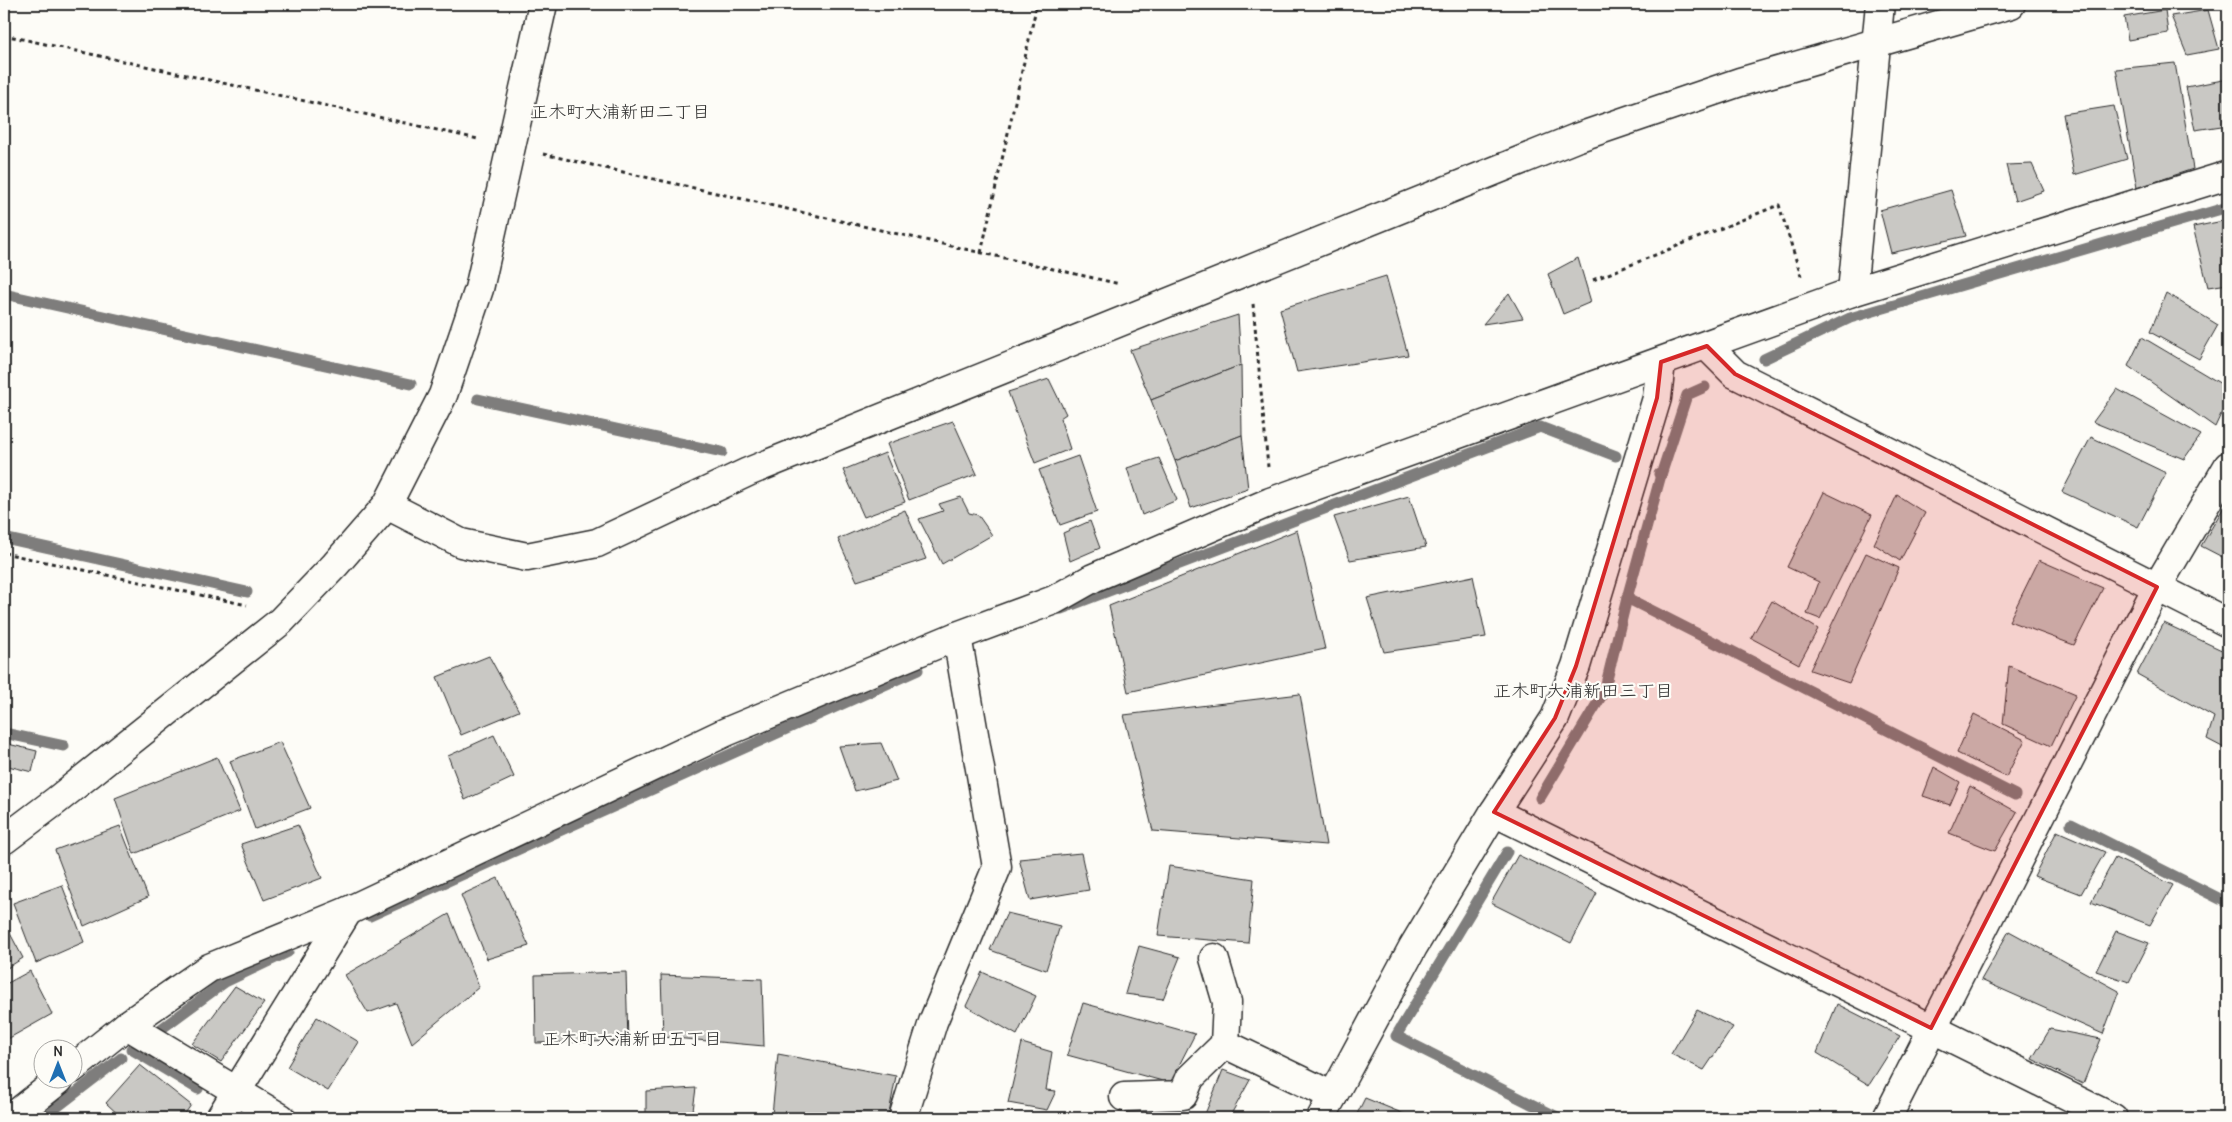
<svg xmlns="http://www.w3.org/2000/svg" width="2232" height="1122" font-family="Delius,'Klee One',sans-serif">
<rect width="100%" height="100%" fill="#fdfcf7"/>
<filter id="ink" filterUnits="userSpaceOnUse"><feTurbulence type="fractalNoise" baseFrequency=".02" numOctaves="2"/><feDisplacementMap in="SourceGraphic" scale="10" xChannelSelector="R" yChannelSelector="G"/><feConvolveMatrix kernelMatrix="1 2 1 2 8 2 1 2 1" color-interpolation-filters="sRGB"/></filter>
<g filter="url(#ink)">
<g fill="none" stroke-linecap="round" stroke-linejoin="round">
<!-- stream -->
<g stroke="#7e7d7b" stroke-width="11">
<polyline points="4,294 411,384"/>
<polyline points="1764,359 1850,318 2228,207"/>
<polyline points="478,399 722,452"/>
<polyline points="1659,474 1661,475 1687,395 1705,387"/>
<polyline points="4,538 247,592"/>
<polyline points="1627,598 2015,795"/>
<polyline points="1061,609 1540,427 1616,456"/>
<polyline points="4,733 64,746"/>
<polyline points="1540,798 1604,692 1627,598 1661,475"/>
<polyline points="2071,824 2228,903"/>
<polyline points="1507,852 1396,1036 1559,1118"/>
<polyline points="370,916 918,670"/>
<polyline points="161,1029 225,982 288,952"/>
<polyline points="131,1049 198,1089"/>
<polyline points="43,1118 121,1058"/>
</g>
</g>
<!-- building -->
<g fill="#c9c8c4" stroke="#2b2b2b">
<polygon points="2165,10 2168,33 2128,40 2124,17"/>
<polygon points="2208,10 2219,49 2187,55 2171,16"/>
<polygon points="2175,63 2193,169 2137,188 2116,69"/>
<polygon points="2228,79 2228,125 2195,130 2186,87"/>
<polygon points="2114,106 2127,159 2074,175 2063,114"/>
<polygon points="2032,164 2044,191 2015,201 2006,165"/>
<polygon points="1951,190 1966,236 1891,253 1880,210"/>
<polygon points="2228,220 2228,284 2208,287 2193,227"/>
<polygon points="1578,258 1591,302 1563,314 1548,274"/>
<polygon points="1386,276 1408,355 1297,372 1280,309"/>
<polygon points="1509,293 1523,318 1483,324"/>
<polygon points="2166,293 2218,325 2199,359 2150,332"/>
<polygon points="1238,315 1241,365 1151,400 1130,350"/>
<polygon points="2142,337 2228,388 2228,399 2215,427 2128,366"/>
<polygon points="1241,365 1242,435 1175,461 1151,400"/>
<polygon points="1049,379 1066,414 1060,418 1070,449 1035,463 1008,392"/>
<polygon points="2117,389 2201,435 2184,459 2093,422"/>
<polygon points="953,421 977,474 909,500 887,444"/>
<polygon points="1242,435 1248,489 1191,508 1175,461"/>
<polygon points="2091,437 2166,473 2138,527 2062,492"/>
<polygon points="885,453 905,502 864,517 843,470"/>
<polygon points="1078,456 1097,512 1060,525 1039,470"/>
<polygon points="1159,458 1177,500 1142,515 1127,468"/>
<polygon points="1824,492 1872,515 1820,619 1807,614 1819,582 1787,567"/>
<polygon points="1897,495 1925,513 1900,561 1874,544"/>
<polygon points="1409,496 1426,547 1350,560 1334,517"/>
<polygon points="961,497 969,513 978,515 992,535 942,564 919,519 943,511 939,504"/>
<polygon points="2228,500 2228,560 2201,546"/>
<polygon points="905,510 926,559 857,581 838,539"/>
<polygon points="1090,521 1100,548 1070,561 1063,533"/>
<polygon points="1297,530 1325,649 1128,692 1109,606"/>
<polygon points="1866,553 1899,568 1849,683 1810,670"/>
<polygon points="2039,560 2103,588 2074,645 2009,621"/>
<polygon points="1473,576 1486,637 1384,652 1367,598"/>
<polygon points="1772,601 1818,629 1799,664 1751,638"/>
<polygon points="2164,623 2228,653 2228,750 2207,739 2214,717 2137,674"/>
<polygon points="489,656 519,711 461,735 437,677"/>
<polygon points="2009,666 2076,694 2051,746 2003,724"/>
<polygon points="1300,694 1326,845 1153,831 1124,715"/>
<polygon points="1974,714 2025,740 2006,777 1957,753"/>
<polygon points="494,735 514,777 465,800 448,756"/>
<polygon points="280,742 310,808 255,829 230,761"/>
<polygon points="4,743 37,751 32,772 4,765"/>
<polygon points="881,743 897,781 855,791 839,746"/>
<polygon points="217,757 240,811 134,854 115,798"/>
<polygon points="1934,767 1960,782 1950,805 1923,796"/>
<polygon points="1970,786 2017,812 1995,851 1949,833"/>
<polygon points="298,825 322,878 264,900 241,844"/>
<polygon points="120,826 148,897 84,926 55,850"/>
<polygon points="2057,831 2105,852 2081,894 2034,876"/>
<polygon points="1081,853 1089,890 1030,900 1019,859"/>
<polygon points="1518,855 1597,893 1571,943 1491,903"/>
<polygon points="2115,858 2173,885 2150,925 2091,902"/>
<polygon points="1169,866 1254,879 1248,943 1158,936"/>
<polygon points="498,878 529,946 487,959 461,895"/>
<polygon points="62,885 84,942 36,963 13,903"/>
<polygon points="1007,913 1060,926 1046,970 990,950"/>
<polygon points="449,914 479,987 412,1043 396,1003 368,1013 345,975"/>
<polygon points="4,922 23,958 4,970"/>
<polygon points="2009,931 2119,991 2103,1034 1981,980"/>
<polygon points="2116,931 2149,943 2129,982 2096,971"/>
<polygon points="1139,946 1180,957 1163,999 1125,994"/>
<polygon points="30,971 52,1014 4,1041 4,985"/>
<polygon points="626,972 628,1041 536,1043 535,975"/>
<polygon points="982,972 1036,996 1017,1035 966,1006"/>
<polygon points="661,975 762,979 764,1046 663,1037"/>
<polygon points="235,986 264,1003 221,1062 192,1044"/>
<polygon points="1083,1003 1195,1034 1170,1083 1067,1055"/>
<polygon points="1837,1004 1900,1036 1869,1085 1817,1053"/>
<polygon points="1697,1010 1733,1027 1704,1070 1671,1054"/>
<polygon points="317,1017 359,1042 328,1091 287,1067"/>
<polygon points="2050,1029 2101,1039 2083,1084 2032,1059"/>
<polygon points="1022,1043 1052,1052 1046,1090 1056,1091 1047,1110 1008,1103"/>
<polygon points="778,1054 896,1076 888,1118 791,1118 772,1115"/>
<polygon points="140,1065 191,1105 182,1118 122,1118 106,1103"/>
<polygon points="1223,1070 1250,1080 1229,1118 1205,1114"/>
<polygon points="696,1088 692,1118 646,1118 646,1091"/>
<polygon points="1365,1098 1414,1118 1355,1118"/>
</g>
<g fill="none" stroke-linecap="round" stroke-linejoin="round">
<defs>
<g id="minor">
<polyline points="1852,292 1880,4"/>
<polyline points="1707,346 1735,374 2228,623"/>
<polyline points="387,505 461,543 527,557 597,543 748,472 1576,138 1740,82 2011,4"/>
<polyline points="1494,812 2113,1118"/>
<polyline points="4,840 57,800 281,621 335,565 387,505 443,395 479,289 543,4"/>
<polyline points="1214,958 1227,1002 1225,1044 1333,1096"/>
<polyline points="127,1025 281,1118"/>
<polyline points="72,1069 127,1025 209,968 348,911 726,732 957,636 1054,600 1093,578 1270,502 1852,292 2228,175"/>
<polyline points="1124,1097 1183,1095 1190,1078 1225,1044"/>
<polyline points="11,1118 59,1080"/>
<polyline points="220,1118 348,911"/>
<polyline points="903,1118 933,1022 997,867 957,636"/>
<polyline points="1321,1118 1413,947 1494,812 1555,718 1576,666 1657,398 1661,362"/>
<polyline points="1887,1118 2157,587 2228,466"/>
</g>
</defs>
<!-- minor casing -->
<use href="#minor" stroke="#2b2b2b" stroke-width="31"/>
<!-- path -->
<g stroke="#2b2b2b" stroke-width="3" stroke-dasharray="4 4" stroke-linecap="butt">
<polyline points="4,35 478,139"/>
<polyline points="543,154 1120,284"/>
<polyline points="981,253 1037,4"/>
<polyline points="1593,280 1779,205 1801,276"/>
<polyline points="1253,304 1268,467"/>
<polyline points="4,553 247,605"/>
</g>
<!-- minor -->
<use href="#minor" stroke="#fdfcf7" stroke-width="28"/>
</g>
</g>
<!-- marked area -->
<path fill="#d62828" fill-opacity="0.2" stroke="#d62828" stroke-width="4" stroke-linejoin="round" d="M1707,346L1735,374L2157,587L1931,1028L1494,812L1555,718L1576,666L1657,398L1661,362Z"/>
<g text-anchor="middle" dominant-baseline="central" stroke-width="4.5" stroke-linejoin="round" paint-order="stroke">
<!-- neighbourhood labels -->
<g font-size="18" fill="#2b2b2b" stroke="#fdfcf7">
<text x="620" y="111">正木町大浦新田二丁目</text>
<text x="1583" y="690">正木町大浦新田三丁目</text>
<text x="632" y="1038">正木町大浦新田五丁目</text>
</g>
</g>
<!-- margin -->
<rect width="2232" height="1122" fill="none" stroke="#fdfcf7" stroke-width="20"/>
<rect x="10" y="10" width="2212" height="1102" fill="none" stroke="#2b2b2b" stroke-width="2" filter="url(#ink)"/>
<!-- north arrow -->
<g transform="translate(58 1064)"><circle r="24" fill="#fdfcf7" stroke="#a9a8a5"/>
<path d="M0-4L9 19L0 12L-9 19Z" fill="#1f6fb2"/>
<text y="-8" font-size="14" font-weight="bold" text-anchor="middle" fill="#2b2b2b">N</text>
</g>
</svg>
